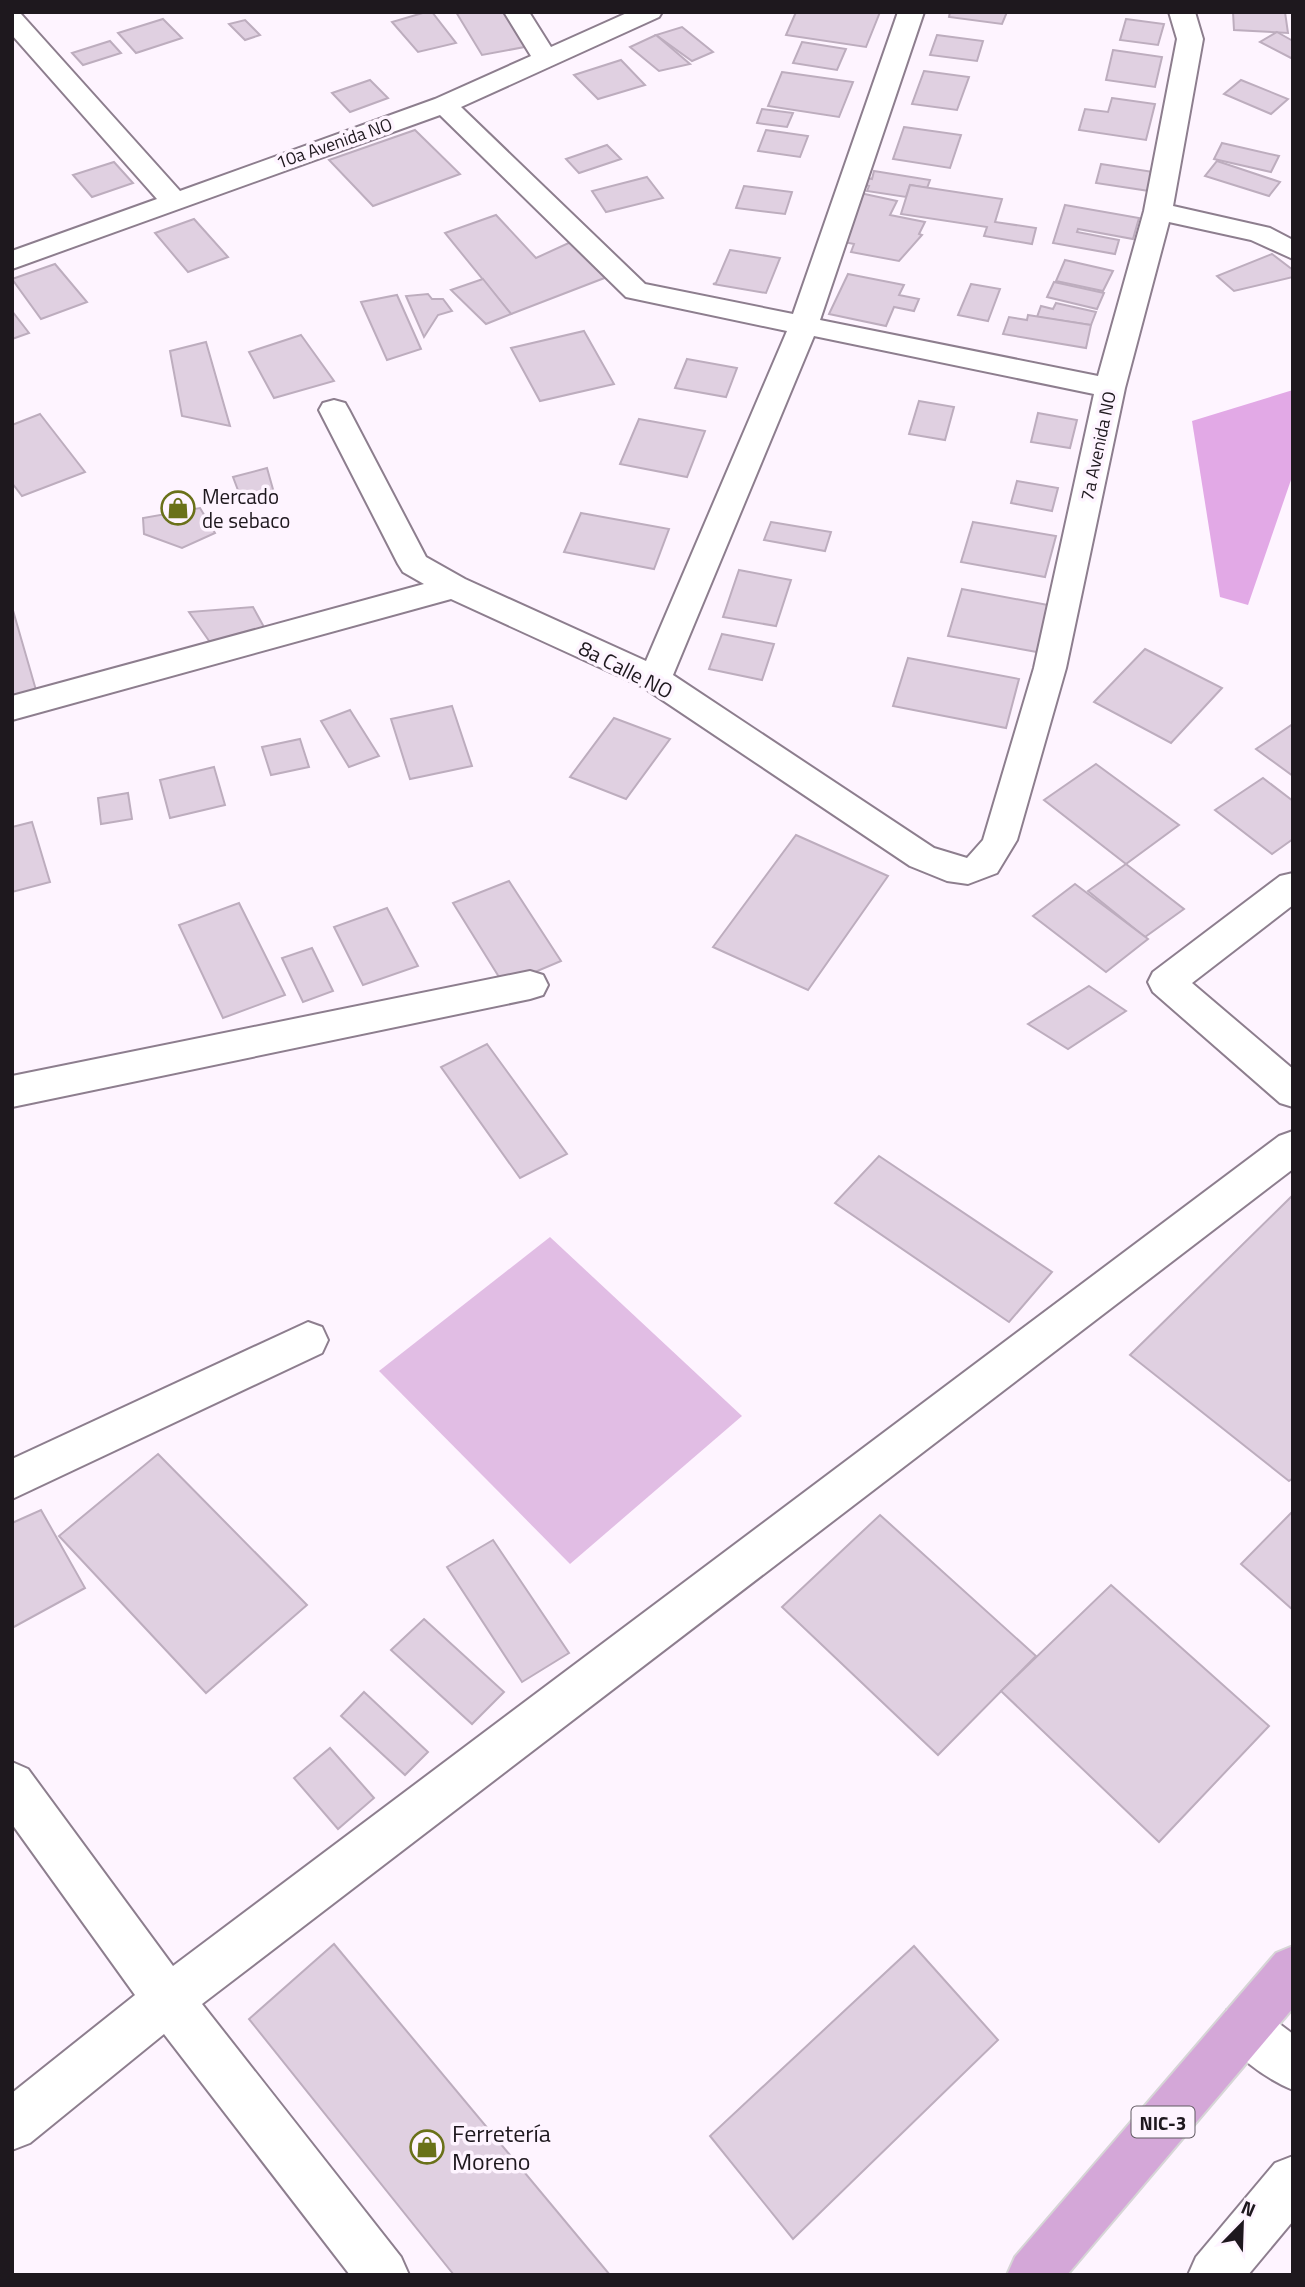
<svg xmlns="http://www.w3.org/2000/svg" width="1305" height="2287" font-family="'Titillium Web',sans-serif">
<rect width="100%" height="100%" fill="#fef4ff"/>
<!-- green -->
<polygon fill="#e1bde4" points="550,1237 742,1416 570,1564 379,1371"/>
<!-- water -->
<polygon fill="#e2a9e6" points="1293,390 1293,474 1248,605 1220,597 1192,421"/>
<!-- building -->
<g fill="#e0d0e1" stroke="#bdadbe" stroke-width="2">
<polygon points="426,12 432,12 456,43 418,52 392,22"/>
<polygon points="456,12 510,12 530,46 482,55"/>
<polygon points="796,12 880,12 866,47 786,35"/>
<polygon points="950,12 1007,12 1002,24 949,17"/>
<polygon points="1233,12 1285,12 1288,33 1234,30"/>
<polygon points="163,19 182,38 136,53 118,33"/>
<polygon points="1126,19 1164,24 1158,45 1120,40"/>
<polygon points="245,20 260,35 245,40 229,24"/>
<polygon points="682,27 713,52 692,61 656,35"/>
<polygon points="1277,32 1293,41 1293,59 1260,42"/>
<polygon points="656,35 690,64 659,71 630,47"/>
<polygon points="937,35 983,41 977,61 930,55"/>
<polygon points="110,41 121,53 83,65 72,53"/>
<polygon points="802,42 846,49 837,70 793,63"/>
<polygon points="1113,50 1162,57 1155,87 1106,80"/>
<polygon points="621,60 645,85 598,99 574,75"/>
<polygon points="924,71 969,77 957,110 912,104"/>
<polygon points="782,72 853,82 839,117 768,106"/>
<polygon points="370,80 388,98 350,112 332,93"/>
<polygon points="1241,80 1288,99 1271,114 1224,94"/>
<polygon points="1112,98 1155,104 1146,140 1079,130 1085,109 1108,112"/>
<polygon points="762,109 793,113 787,127 757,123"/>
<polygon points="904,127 961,135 950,168 893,159"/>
<polygon points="415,130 460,174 373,206 329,160"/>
<polygon points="766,130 808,136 800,157 758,151"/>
<polygon points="1222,143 1279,156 1271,172 1214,159"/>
<polygon points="607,145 621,159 579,173 566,159"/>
<polygon points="1217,161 1280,182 1269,196 1205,176"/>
<polygon points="114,162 133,183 92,197 73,175"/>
<polygon points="1101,164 1160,173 1156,192 1096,183"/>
<polygon points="874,171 930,180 927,188 910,185 906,197 867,191 869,186 860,184 863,177 872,179"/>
<polygon points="647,177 663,198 606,212 592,191"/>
<polygon points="910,185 1002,199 995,222 1036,228 1032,244 984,236 987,227 901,214"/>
<polygon points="744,186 792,192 785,214 736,208"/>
<polygon points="860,193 897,201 890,215 925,222 919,234 922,235 899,261 851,252 854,244 844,242"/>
<polygon points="1065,205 1139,218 1133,239 1078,229 1077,232 1119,240 1115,254 1053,243"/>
<polygon points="496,215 536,258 573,241 607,277 511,314 445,233"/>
<polygon points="194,219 228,257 188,272 155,233"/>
<polygon points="730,250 780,258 766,293 713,284 716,283"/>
<polygon points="1272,254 1293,270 1293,277 1234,291 1217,276"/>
<polygon points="1065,260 1113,271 1103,291 1056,281"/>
<polygon points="55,264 87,302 41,319 12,279"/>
<polygon points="848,274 904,285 899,295 919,299 914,311 894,307 886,326 829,314"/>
<polygon points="483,279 511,314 486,324 451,290"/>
<polygon points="1054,282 1104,293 1097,309 1047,297"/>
<polygon points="971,284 1000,289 988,321 958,315"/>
<polygon points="428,294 432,299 443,299 452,311 438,315 424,337 406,296"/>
<polygon points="397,295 421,349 387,360 361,302"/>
<polygon points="1056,303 1096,312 1091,325 1037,317 1041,306 1053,309"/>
<polygon points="12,311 29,333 12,339"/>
<polygon points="1028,315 1091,325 1086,348 1003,334 1009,317 1027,320"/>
<polygon points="584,331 614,384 540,401 511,348"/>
<polygon points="301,335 334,381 274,398 249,352"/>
<polygon points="206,342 230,426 182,416 170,351"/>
<polygon points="687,359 737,368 726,397 675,388"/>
<polygon points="919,401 954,407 945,440 909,434"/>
<polygon points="1038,413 1077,420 1070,448 1031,442"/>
<polygon points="40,414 85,472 22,496 12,483 12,425"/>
<polygon points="639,419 705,431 687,477 620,464"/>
<polygon points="267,468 276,500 244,506 233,477"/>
<polygon points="1017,481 1058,488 1052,511 1011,503"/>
<polygon points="200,508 215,533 182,548 144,534 143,518"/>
<polygon points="581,513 669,529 654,569 564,552"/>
<polygon points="771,522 831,532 825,551 764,540"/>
<polygon points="973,522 1056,536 1045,577 961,562"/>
<polygon points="739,570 791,580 776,626 723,617"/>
<polygon points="962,589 1048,605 1037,652 948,636"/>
<polygon points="12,607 36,690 12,698"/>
<polygon points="253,607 270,638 214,648 189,612"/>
<polygon points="722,634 774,644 762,680 709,669"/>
<polygon points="1145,649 1222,688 1171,743 1094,702"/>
<polygon points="908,658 1019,679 1006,728 893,706"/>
<polygon points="452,706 472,766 410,779 391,719"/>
<polygon points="350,710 379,756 349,767 321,721"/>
<polygon points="614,718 670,739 626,799 570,777"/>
<polygon points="1293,724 1293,776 1256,749"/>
<polygon points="300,739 309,767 271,775 262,747"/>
<polygon points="1096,764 1179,825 1126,864 1044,800"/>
<polygon points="214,767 225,805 170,818 160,780"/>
<polygon points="1263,778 1293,801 1293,839 1272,854 1215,810"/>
<polygon points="128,793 132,819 101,824 98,798"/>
<polygon points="32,822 50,882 12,892 12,827"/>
<polygon points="796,835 888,876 808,990 713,947"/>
<polygon points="1126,864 1184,909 1145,937 1088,891"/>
<polygon points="509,881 561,961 504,985 453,903"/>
<polygon points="1075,884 1148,939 1106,972 1033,916"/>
<polygon points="239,903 285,995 223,1018 179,925"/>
<polygon points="387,908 418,966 363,985 334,927"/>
<polygon points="312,948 333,991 303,1002 282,958"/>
<polygon points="1089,986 1126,1011 1068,1049 1028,1024"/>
<polygon points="487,1044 567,1154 520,1178 441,1067"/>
<polygon points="879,1156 1052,1272 1009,1322 835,1203"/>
<polygon points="1293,1195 1293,1478 1289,1481 1130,1355"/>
<polygon points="158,1454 307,1605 206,1693 59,1536"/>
<polygon points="41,1510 85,1588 12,1628 12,1523"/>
<polygon points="1293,1511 1293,1610 1241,1564"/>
<polygon points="880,1515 1036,1656 938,1755 782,1607"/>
<polygon points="493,1540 569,1653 522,1682 447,1567"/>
<polygon points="1111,1585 1269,1726 1159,1842 1001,1691"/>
<polygon points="424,1619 504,1692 472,1724 391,1650"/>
<polygon points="364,1692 428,1752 405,1775 341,1716"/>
<polygon points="330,1748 374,1798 338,1829 294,1778"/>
<polygon points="334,1944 610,2275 454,2275 249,2019"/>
<polygon points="914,1946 998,2040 793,2239 710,2136"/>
</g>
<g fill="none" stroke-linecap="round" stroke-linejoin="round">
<defs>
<g id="minor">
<path d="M12,12L21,14L180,191L435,99L531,56L504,12H529L551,47L629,12H662L659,17L461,107L645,284L793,314L898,12H924L820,320L1098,376L1144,211L1177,39L1169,12H1195L1203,39L1173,206L1270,228L1293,240V259L1251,240L1169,222L1125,388L1066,668L1017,840L997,873L968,884L947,881L910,866L643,687L451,599L12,720V696L424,584L403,572L398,564L319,410L323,403L334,400L345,403L349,410L426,557L465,579L646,661L787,331L626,297L440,115L12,269V251L157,199L12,35ZM814,336L1094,394L1034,668L983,840L967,858L934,848L673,675Z"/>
<polygon points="1293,873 1293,905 1192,983 1293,1069 1293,1107 1280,1103 1153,992 1148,982 1153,972 1280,876"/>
<polygon points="530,971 543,975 548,985 543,995 530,999 12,1107 12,1076"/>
<polygon points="1293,1131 1293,1169 202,2004 401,2257 409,2275 350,2275 164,2034 30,2143 12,2150 12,2093 135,1995 12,1824 12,1762 28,1769 173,1966 1279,1136"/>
<polygon points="308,1322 322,1327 328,1340 322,1353 12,1499 12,1459"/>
<path d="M1244,2003L1261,2010L1293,2034V2090C1265,2078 1231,2055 1220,2027L1227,2010Z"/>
<polygon points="1293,2156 1293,2221 1248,2275 1188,2275 1196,2257 1275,2163"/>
</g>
<polygon id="major" points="1293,1946 1293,2008 1067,2275 1007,2275 1015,2257 1276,1953"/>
</defs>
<!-- minor casing -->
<use href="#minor" stroke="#8d7e8e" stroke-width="4"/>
<!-- major casing -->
<use href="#major" stroke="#d6d5d6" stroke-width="4"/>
<!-- minor -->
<use href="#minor" fill="#fff" fill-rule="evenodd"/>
<!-- major -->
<use href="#major" fill="#d4a7d8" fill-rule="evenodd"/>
</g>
<!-- icons -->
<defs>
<symbol id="shop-ring" viewBox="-11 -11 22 22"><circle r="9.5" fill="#fef4ff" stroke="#6a7119" stroke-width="1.5"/><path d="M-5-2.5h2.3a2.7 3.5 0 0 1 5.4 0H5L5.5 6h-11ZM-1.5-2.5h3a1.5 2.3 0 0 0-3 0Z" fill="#6a7119"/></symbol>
</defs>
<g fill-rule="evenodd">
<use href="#shop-ring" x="159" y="489" width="38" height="38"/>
<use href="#shop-ring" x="408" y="2128" width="38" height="38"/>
</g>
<g text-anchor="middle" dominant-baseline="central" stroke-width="7" stroke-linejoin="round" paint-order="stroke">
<!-- far-street labels -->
<g font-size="18" fill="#1e181e" stroke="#fef4ff">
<text transform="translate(334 143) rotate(-19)">10a Avenida NO</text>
<text transform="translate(1098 446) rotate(-78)">7a Avenida NO</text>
</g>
<!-- shield labels -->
<rect fill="#fef4ff" stroke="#615a62" stroke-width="2" x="1131.5" y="2106.5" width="63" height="31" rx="5"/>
<g font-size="19" font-weight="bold" fill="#1e181e">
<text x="1163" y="2122">NIC-3</text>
</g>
<!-- poi labels -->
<g font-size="21" fill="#1e181e" stroke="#fef4ff" text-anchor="start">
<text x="202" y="496">Mercado<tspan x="202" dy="24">de sebaco</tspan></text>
</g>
<!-- street labels -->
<g font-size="21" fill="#1e181e" stroke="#fef4ff">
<text transform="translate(626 669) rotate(27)">8a Calle NO</text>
</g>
<!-- near-poi labels -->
<g font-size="24" fill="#1e181e" stroke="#fef4ff" text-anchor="start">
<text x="452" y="2133">Ferretería<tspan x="452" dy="28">Moreno</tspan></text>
</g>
</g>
<!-- border -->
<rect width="1305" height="2287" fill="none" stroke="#1e181e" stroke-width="28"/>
<!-- north arrow -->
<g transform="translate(1242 2224) rotate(23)" stroke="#fef4ff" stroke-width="5" paint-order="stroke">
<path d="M0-5L12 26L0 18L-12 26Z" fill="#1e181e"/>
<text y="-10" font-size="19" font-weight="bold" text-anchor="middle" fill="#1e181e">N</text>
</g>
</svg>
